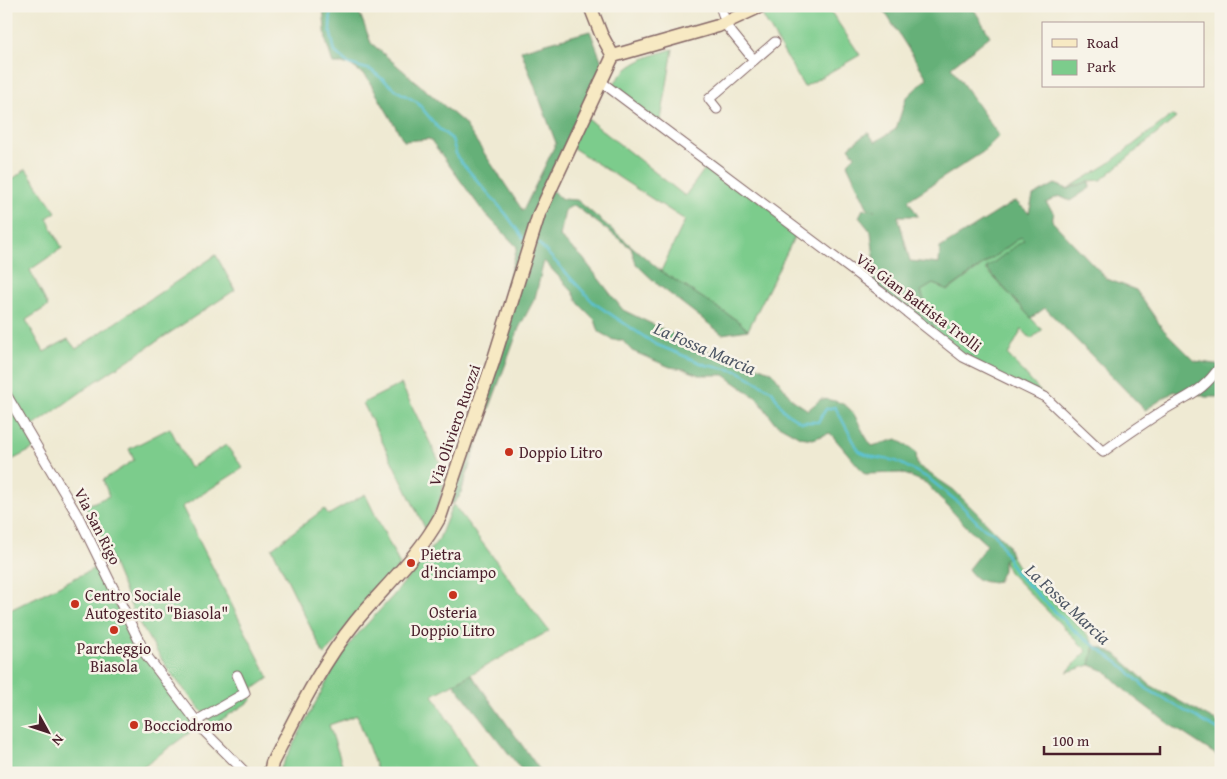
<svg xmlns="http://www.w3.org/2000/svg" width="1227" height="779" font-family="'Gentium Book Plus',serif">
<rect width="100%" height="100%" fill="#f7f3e8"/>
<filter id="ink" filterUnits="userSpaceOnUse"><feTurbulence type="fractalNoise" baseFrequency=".02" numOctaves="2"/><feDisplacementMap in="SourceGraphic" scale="10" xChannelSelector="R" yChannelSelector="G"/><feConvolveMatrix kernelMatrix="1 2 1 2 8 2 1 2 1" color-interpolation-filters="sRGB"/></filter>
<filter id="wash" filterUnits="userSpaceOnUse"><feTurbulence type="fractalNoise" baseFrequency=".0096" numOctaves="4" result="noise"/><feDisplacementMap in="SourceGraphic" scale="20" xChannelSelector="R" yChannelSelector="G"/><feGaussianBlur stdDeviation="1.12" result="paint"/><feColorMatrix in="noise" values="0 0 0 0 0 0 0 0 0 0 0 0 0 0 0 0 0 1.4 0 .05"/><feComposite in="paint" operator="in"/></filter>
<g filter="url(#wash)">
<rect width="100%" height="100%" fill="#efead3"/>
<!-- green -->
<g fill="#7ccc8c" stroke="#63765c">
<polygon points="761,6 827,6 860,55 804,87 758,8"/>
<path d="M673,49L660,126L611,89C625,63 646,57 673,49Z"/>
<polygon points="1172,115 1176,118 1101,180 1089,181 1067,189 1108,164"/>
<polygon points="584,116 685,196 709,163 798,230 748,330 738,321 661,271 685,220 570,146"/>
<polygon points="26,169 56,212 47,218 62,248 30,270 48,306 26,320 44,352 68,339 76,349 216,255 235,290 95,382 28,430 37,447 6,463 6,184"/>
<polygon points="1021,237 1025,240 986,269 1042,330 1031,339 1022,329 1008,355 1045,397 963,357 936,335 921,291 933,284 949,290"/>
<polygon points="401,384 446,475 439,503 426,530 363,403"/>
<polygon points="170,428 190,468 226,445 243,468 182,507 269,678 250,691 252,700 213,725 169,671 136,618 101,535 85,506 109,496 103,480 134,460 129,449"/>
<polygon points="365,494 400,565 324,655 272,548 324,509 328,515"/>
<polygon points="453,504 549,631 433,695 479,773 378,773 357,715 329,725 345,773 278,773 339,659 355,637 393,596 439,539"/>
<polygon points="1011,555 1020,570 1089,636 1094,645 1090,665 1067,672 1087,651 1009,572 1003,559"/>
<polygon points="97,567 140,655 144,653 200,725 134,773 6,773 6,612"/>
</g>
<!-- forest -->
<g fill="#65b078" stroke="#586852">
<path d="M323,6H357L371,43L464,123L523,211L556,143L521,50L590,31L605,70L550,189L562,199L577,200L661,271L738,321L748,330L722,334L657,284L636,264L631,248L574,205L565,210L560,237L582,257L623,310L712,353L726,354L772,372L793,400L808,410L821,399C859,401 853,421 872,446L897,439L916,452L917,465L954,490L1007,543L1011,555L1003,560V570L998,581C984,584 976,581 968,569L987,545L965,525L926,483L902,473L865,474L830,433L813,439L800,437L775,423L758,399L724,375H699L684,369L670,367L632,351L622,340H613L599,332L595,320L579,304L573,292L544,261L535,298L519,328L487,415L474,419L487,425L480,434L460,496L453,504L446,498L505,320L508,282L517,247L482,210L430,139L404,141L366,76L349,64H333L326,41Z"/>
<polygon points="881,6 972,6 990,36 951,67 999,136 983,152 908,200 918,216 898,216 910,261 939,264 940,248 1015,201 1029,213 1033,196 1055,184 1068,189 1089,181 1090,188 1070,201 1059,196 1046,203 1054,213 1052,221 1107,279 1136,290 1163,329 1195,361 1221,365 1221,397 1205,397 1196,393 1182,399 1175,391 1145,410 1045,308 1031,318 986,268 1024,240 1021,237 948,290 933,284 921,291 936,335 869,283 876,275 871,232 859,217 863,209 875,210 868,209 847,164 855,156 849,147 868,132 875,142 896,129 906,98 927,78"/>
<polygon points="1094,645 1116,654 1150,685 1221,724 1221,758 1169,724 1128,693 1105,671 1090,665"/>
<polygon points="471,674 542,773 524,773 454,684"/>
</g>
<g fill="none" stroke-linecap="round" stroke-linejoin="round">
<!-- stream -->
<g stroke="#56c0d2" stroke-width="2.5">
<polyline points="331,6 330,30 335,52 349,64 371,70 399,92 417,102 438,128 452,139 457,157 506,214 523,238"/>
<polyline points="539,244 594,303 655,344 706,365 738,371 772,391 784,411 801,422 818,422 826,409 835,407 859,451 873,457 896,461 928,478 959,503 981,526 996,535 1015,572 1077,633 1121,665 1147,689 1218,730 1221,734"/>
</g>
</g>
</g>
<g filter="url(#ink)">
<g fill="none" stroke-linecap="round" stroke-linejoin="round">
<defs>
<g id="street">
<polyline points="720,6 726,23"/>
<polyline points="724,23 754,60"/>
<path d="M600,81L885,295L963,357L1045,397L1103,452C1123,437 1143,424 1164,410C1190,394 1203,392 1221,365"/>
<polyline points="717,109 709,99 775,42"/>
<polyline points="6,394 79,518 146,655 204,731 246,773"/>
<polyline points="196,721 245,693 237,675"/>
</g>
<g id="secondary">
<polyline points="590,6 601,34 613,56"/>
<polyline points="613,56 718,26 761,6"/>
<path d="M270,773L272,763C297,714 321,664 356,621C385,586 418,557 440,517L493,362L539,214L613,56"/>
</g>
</defs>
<!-- street casing -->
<use href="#street" stroke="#846666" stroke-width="11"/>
<!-- secondary casing -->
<use href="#secondary" stroke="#846666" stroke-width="15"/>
<!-- street -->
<use href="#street" stroke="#fff" stroke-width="9"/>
<!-- secondary -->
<use href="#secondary" stroke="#f7e9c3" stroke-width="12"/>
</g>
</g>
<!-- markers -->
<g fill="#c8321e" stroke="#f7f3e8" stroke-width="2">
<circle cx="509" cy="452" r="5"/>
<circle cx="411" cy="563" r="5"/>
<circle cx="453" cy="595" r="5"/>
<circle cx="75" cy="604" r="5"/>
<circle cx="114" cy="630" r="5"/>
<circle cx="134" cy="725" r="5"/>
</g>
<g text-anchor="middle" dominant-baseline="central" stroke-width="5" stroke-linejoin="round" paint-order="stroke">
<!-- street labels -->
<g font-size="16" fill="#4a1f2b" stroke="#f7f3e8">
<text transform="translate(919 302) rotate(37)">Via Gian Battista Trolli</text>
<text transform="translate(454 425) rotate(-71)">Via Oliviero Ruozzi</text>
<text transform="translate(98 526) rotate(63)">Via San Rigo</text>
</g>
<!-- poi labels -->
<g font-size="16" fill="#4a1f2b" stroke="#f7f3e8" text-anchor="start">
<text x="519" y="452">Doppio Litro</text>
<text x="421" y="554">Pietra<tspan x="421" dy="18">d'inciampo</tspan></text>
<text x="85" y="595">Centro Sociale<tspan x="85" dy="18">Autogestito "Biasola"</tspan></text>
<text x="453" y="612" text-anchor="middle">Osteria<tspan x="453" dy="18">Doppio Litro</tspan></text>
<text x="114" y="648" text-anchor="middle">Parcheggio<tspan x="114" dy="18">Biasola</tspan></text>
<text x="144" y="725">Bocciodromo</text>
</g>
<!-- water labels -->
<g font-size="18" font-style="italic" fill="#4e5765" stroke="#f7f3e8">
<text transform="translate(705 348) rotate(23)">La Fossa Marcia</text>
<text transform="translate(1068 604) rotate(43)">La Fossa Marcia</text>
</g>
</g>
<!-- margin -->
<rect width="1227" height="779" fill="none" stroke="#f7f3e8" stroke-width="25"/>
<!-- legend -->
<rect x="1042" y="22" width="162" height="65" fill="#f7f3e8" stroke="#b29e9c"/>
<rect x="1052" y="39" width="25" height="8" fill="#f7e9c3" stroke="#b29e9c"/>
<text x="1087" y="48" font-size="15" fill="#4a1f2b">Road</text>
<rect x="1052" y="60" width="25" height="15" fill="#7ccc8c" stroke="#b29e9c"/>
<text x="1087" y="72" font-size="15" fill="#4a1f2b">Park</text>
<!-- north arrow -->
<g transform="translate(48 732) rotate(130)" stroke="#f7f3e8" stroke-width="4" paint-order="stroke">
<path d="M0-4L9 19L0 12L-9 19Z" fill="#4a1f2b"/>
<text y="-8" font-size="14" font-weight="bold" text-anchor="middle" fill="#4a1f2b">N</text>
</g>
<!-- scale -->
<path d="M1044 746v8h116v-8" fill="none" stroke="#4a1f2b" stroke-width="2.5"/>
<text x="1052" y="746" font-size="15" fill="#4a1f2b" stroke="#f7f3e8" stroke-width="4" paint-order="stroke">100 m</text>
</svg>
